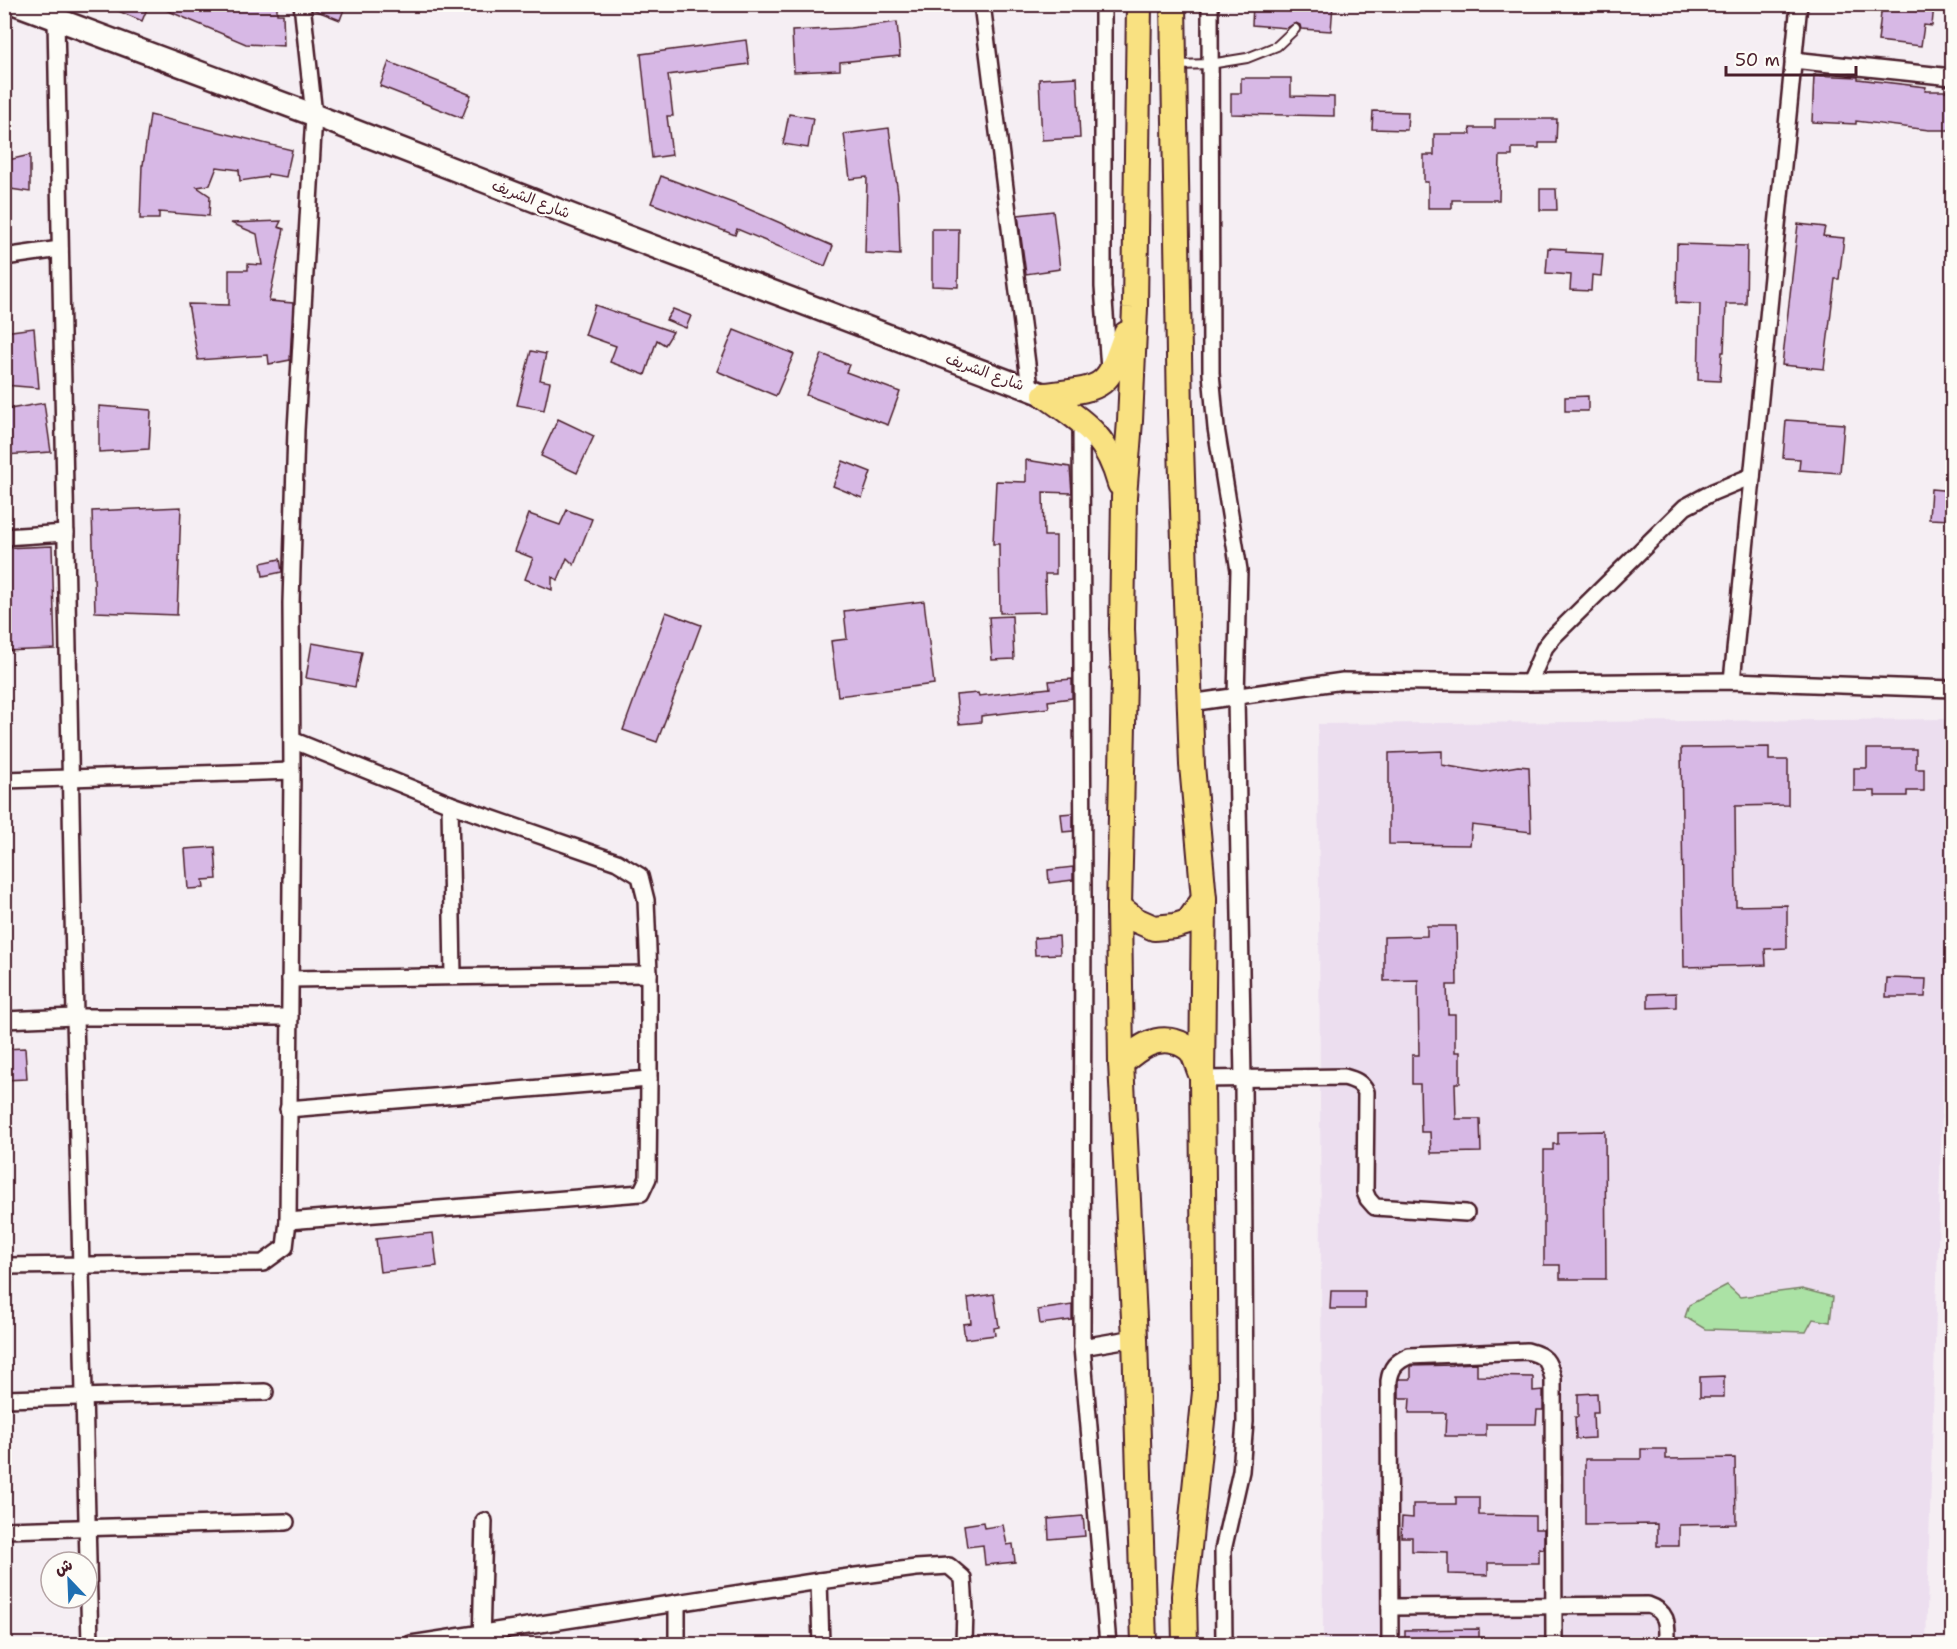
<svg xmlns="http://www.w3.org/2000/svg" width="1957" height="1649" font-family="'Shantell Sans','Playpen Sans Arabic',sans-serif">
<rect width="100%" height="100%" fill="#f5eef3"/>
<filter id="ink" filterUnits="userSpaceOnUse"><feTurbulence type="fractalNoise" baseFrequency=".0167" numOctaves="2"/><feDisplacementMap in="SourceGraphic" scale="12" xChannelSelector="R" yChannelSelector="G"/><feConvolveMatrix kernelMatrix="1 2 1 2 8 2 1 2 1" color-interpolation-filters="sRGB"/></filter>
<g filter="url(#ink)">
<!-- built -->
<polygon fill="#ecdeef" points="1952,719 1952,777 1926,1644 1323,1644 1318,724"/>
<!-- green -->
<polygon fill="#abe2a5" stroke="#7a8068" stroke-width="1.5" points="1727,1285 1740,1297 1802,1289 1833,1297 1830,1322 1813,1319 1806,1332 1705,1329 1685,1317 1689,1305"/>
<!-- building -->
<g fill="#d7b8e5" stroke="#4a1f2b" stroke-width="1.5">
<polygon points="102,4 149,4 142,21"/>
<polygon points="152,4 277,4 277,14 283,14 284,46 246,44"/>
<polygon points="312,4 346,4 340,20 312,9"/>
<polygon points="1253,4 1333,4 1331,31 1301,29 1300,25 1296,23 1287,28 1252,25"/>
<polygon points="1882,4 1934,4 1932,26 1924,25 1921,46 1878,41"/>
<polygon points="897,22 900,56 840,62 840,70 794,72 792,31 850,28"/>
<polygon points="746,40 749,64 668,75 673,116 667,116 672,155 652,158 641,54"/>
<polygon points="389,62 471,95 462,118 380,86"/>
<polygon points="1814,75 1858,77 1858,79 1926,87 1925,91 1953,91 1953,130 1929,130 1856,121 1856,124 1812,122"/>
<polygon points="1077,77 1080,138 1042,140 1039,79"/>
<polygon points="1241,78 1291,78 1291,96 1334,97 1334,116 1231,114 1231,93 1241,93"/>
<polygon points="1373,111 1408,112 1407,130 1372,129"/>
<polygon points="789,114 813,118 808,148 783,144"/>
<polygon points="150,115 292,150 286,177 268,174 267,177 240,181 239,170 217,167 210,185 197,187 210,196 209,216 159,212 159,219 140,219 142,165 143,165"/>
<polygon points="1495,119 1557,119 1556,143 1539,143 1539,148 1512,148 1512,156 1500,156 1499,200 1452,200 1452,208 1428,208 1428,182 1424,182 1424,155 1434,155 1434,134 1471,134 1470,128 1495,128"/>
<polygon points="889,128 898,194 900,255 865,253 867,177 850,179 844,134"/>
<polygon points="30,155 30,192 4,188 4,161"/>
<polygon points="661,176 746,208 833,246 825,266 737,229 735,235 651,203"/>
<polygon points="1540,189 1556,189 1557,210 1540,210"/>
<polygon points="1053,211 1060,269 1026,274 1018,215"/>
<polygon points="281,221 278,227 284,229 269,301 293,303 290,360 269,364 268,355 198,360 188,304 229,305 229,270 248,270 248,264 262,265 257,234 231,223"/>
<polygon points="1798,224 1825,227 1823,236 1844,238 1839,279 1835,279 1824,369 1782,365"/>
<polygon points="932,229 959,229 958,287 932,286"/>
<polygon points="1677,244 1747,246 1746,304 1726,304 1724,352 1722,352 1720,381 1698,380 1700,304 1676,303"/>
<polygon points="1548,248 1566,249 1566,252 1603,254 1601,276 1592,275 1591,291 1570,290 1571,275 1546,273"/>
<polygon points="595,305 673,332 665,345 657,340 645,375 610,362 616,346 585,335"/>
<polygon points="673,309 691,316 686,328 666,320"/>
<polygon points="34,328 39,388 4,385 4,332"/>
<polygon points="734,330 794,354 776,396 717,371"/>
<polygon points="531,351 546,354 540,380 550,382 544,410 517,405"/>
<polygon points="822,354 849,365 846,372 900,392 888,425 806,395"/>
<polygon points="1588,396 1588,411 1565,411 1565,397"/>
<polygon points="44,403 51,452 4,455 4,410"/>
<polygon points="99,406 151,410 149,449 99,452"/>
<polygon points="558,419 594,436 577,473 541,456"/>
<polygon points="1786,420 1844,424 1840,473 1799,470 1800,459 1783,458"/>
<polygon points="1026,460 1070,467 1072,493 1043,492 1044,536 1056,536 1056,574 1045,574 1046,612 1000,613 999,544 993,544 996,481 1026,482"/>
<polygon points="843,461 871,472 862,498 833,486"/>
<polygon points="1931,489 1953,491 1953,520 1929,519"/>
<polygon points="181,507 177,615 95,612 92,511"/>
<polygon points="567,510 592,519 574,565 567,558 558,580 552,577 552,590 525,579 533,558 515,551 529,514 560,525"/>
<polygon points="52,546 55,649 4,651 4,548"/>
<polygon points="280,559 282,572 263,576 261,563"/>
<polygon points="924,601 934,684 838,696 831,641 847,639 844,611"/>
<polygon points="666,612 701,625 657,742 623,730"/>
<polygon points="1012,616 1014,659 992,660 989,617"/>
<polygon points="312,643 362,652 355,687 306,678"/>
<polygon points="1072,679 1072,698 1048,701 1049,708 981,716 981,722 959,724 956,695 978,693 979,696 1050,688 1049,681"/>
<polygon points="1769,747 1769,760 1788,760 1788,805 1735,806 1736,906 1787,905 1787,948 1765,949 1766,965 1684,967 1681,748"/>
<polygon points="1867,749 1916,749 1916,769 1924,769 1924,791 1907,791 1907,796 1875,796 1875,791 1854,791 1854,768 1867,768"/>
<polygon points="1442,751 1442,765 1483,772 1518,766 1529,767 1531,832 1472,825 1470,845 1389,844 1389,753"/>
<polygon points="1073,813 1073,831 1063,832 1061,814"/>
<polygon points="215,847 217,879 203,880 204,888 188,889 185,849"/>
<polygon points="1073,867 1073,880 1049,883 1048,870"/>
<polygon points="1427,926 1456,926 1457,985 1447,985 1448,1014 1455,1014 1455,1052 1460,1052 1460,1083 1455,1083 1456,1119 1480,1119 1481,1152 1431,1153 1430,1132 1421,1132 1420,1084 1412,1084 1412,1055 1419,1055 1418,980 1384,981 1384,937 1427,936"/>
<polygon points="1059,936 1060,954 1035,955 1034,938"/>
<polygon points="1887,978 1926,979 1925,997 1886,997"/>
<polygon points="1676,993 1676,1007 1648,1008 1648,994"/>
<polygon points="25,1048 27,1079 4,1080 4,1049"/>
<polygon points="1605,1131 1606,1279 1560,1279 1560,1265 1544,1265 1544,1150 1553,1150 1553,1144 1558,1144 1558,1132"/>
<polygon points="433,1233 437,1266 380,1272 376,1239"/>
<polygon points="1331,1291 1365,1291 1365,1309 1330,1309"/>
<polygon points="994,1294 999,1327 994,1328 995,1335 965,1339 963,1324 971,1323 968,1298"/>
<polygon points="1072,1305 1072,1320 1040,1324 1038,1310"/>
<polygon points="1477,1363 1477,1376 1533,1377 1533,1391 1543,1390 1543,1410 1537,1410 1536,1424 1486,1424 1486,1436 1445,1436 1446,1413 1409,1413 1410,1398 1399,1398 1399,1379 1411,1379 1411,1366 1453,1365 1453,1364"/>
<polygon points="1724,1376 1724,1397 1700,1397 1700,1377"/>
<polygon points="1597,1393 1598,1413 1593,1413 1594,1438 1576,1439 1575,1417 1578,1417 1578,1394"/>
<polygon points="1641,1449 1666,1449 1666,1459 1735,1458 1736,1524 1679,1525 1679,1546 1657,1546 1657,1524 1585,1525 1585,1459 1641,1459"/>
<polygon points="1456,1497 1479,1497 1479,1515 1535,1516 1535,1529 1544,1529 1544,1549 1539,1548 1539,1563 1488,1563 1488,1575 1448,1574 1448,1552 1412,1551 1412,1537 1401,1537 1402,1517 1413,1518 1413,1504 1456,1504"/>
<polygon points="1083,1516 1085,1536 1049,1539 1048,1519"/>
<polygon points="983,1522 984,1528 1003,1525 1007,1545 1013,1544 1015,1562 985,1565 983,1545 967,1547 964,1525"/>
<polygon points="1479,1629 1479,1644 1405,1644 1405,1630"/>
</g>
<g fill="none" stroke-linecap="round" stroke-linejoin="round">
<defs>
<polyline id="service" points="1178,65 1210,64 1247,58 1277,46 1295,29"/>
<g id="minor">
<polyline points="982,4 1030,388"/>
<polyline points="1103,4 1103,287 1109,369"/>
<polyline points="1210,4 1211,373 1216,428 1239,570 1236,697 1243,1079 1245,1422 1241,1471 1223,1550 1224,1644"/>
<polyline points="56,19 75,1017 90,1644"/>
<polyline points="1793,60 1952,77"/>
<polyline points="4,257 60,249"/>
<polyline points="1081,421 1083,896 1082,1347 1108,1644"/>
<polyline points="4,537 66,533"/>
<polyline points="1732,681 1799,4"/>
<polyline points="1529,683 1545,647 1553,637 1685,507 1713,492 1752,476"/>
<polyline points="1190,703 1343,681 1529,683 1732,681 1952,689"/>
<polyline points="4,780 292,771"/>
<polyline points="450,804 453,976"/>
<polyline points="290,979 649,974"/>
<polyline points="4,1020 75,1017 290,1017"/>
<path d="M1202,1079L1344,1077C1355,1080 1361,1082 1366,1092L1365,1192L1368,1199L1375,1207L1466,1213"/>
<polyline points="288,1109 649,1079"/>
<polyline points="288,1221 641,1193 648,1178 649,1079 649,974 646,900 640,876 617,862 450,804 292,740"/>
<polyline points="4,1266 263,1263 285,1247 288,1221 292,771 291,603 296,430 314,115 302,4"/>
<polyline points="1082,1347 1135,1338"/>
<polyline points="4,1399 265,1392"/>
<polyline points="4,1530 286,1522"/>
<polyline points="819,1581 821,1644"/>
<polyline points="677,1603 677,1644"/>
<path d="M1390,1607L1648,1605C1669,1612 1667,1625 1667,1644"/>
<polyline points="411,1644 819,1581 916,1568 949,1566 963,1578 965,1610 964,1644"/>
<polyline points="481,1644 484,1521"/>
<path d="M1390,1644L1389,1381C1391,1367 1396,1362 1409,1356L1527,1351C1546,1356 1548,1360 1553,1378L1554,1644"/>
</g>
<polyline id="secondary" points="16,4 314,115 610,230 1045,395"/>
<g id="trunk">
<polyline points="1139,4 1135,308 1130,421 1124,497 1122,629 1124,679 1119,907 1121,1063 1135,1338 1144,1644"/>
<polyline points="1173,4 1180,413 1185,574 1192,765 1204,899 1202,1079 1205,1392 1184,1596 1185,1644"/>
<path d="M1045,395C1103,388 1107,391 1126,334"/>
<path d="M1045,395C1085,424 1106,434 1120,484"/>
<polyline points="1119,907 1136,920 1154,928 1175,926 1188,922 1204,899"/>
<path d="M1121,1063C1138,1049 1154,1035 1176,1042C1181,1043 1189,1048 1192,1052C1196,1058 1198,1068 1201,1074"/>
</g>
</defs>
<!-- service casing -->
<use href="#service" stroke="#4a1f2b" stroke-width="12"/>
<!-- minor casing -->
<use href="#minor" stroke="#4a1f2b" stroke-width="20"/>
<!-- secondary casing -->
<use href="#secondary" stroke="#4a1f2b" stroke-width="26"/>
<!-- trunk casing -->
<use href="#trunk" stroke="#4a1f2b" stroke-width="28"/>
<!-- service -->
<use href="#service" stroke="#fdfcf7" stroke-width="8"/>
<!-- minor -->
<use href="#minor" stroke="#fdfcf7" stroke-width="15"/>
<!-- secondary -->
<use href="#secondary" stroke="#fdfcf7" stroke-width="21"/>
<!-- trunk -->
<use href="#trunk" stroke="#f9e181" stroke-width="24"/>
</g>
</g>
<g text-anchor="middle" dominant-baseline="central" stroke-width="4.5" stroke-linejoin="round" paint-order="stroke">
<!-- street labels -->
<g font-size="15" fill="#4a1f2b" stroke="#fdfcf7">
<text transform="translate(531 199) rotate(21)">شارع الشريف</text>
<text transform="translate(985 372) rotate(20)">شارع الشريف</text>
</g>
</g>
<!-- margin -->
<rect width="1957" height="1649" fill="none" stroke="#fdfcf7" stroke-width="24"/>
<rect x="12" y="12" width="1933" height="1625" fill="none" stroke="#4a1f2b" stroke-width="2" filter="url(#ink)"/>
<!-- north arrow -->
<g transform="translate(69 1580) rotate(337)"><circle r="28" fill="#fdfcf7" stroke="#b5a4a5" stroke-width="1.5"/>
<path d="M0-4.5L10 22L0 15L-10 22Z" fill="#1f6fb2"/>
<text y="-9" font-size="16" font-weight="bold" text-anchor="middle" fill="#4a1f2b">ش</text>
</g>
<!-- scale -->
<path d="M1726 66v9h130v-9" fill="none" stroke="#4a1f2b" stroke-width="3"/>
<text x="1735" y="66" font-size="18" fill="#4a1f2b" stroke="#fdfcf7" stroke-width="4.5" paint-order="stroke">50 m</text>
</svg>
